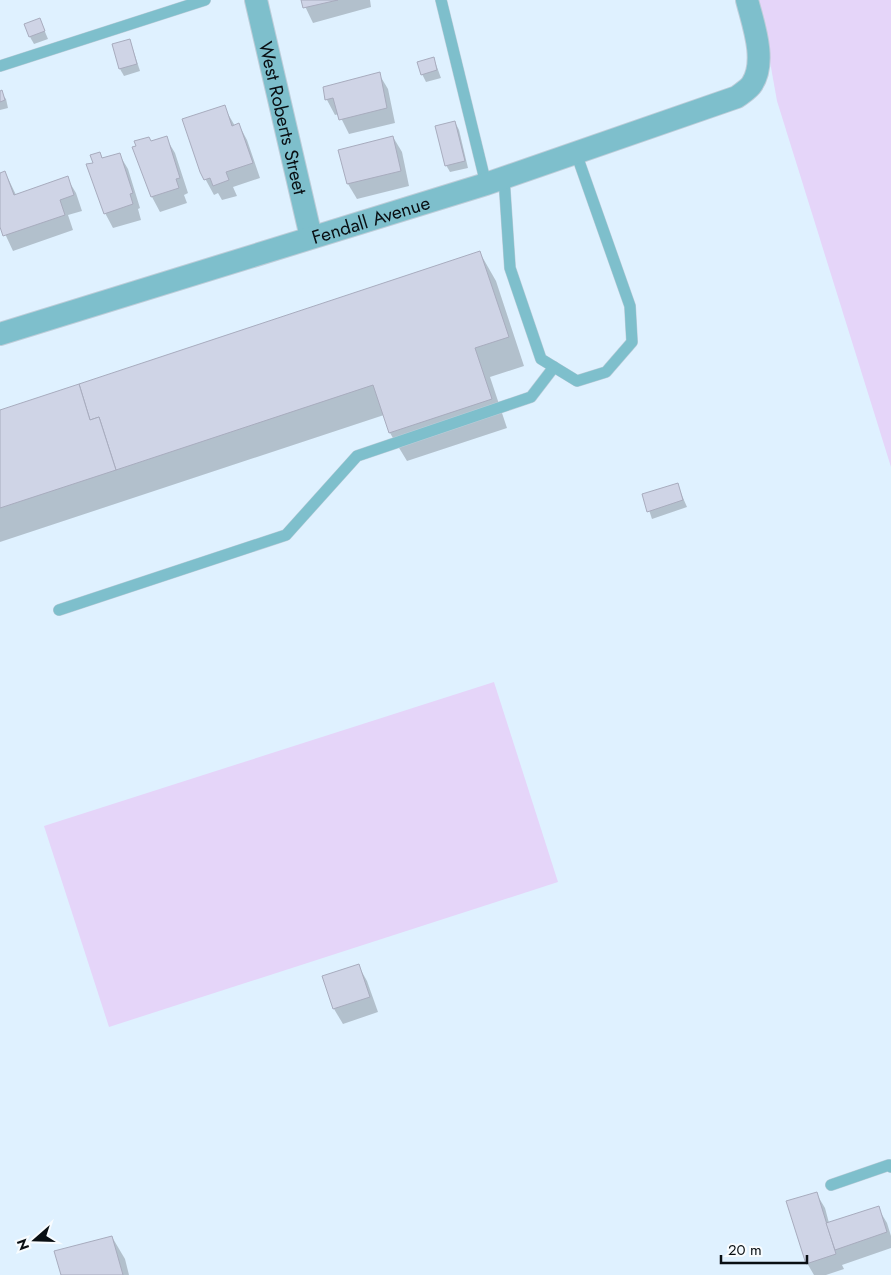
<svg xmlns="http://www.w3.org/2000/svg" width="891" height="1275" font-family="Jost,sans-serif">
<rect width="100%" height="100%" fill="#dff1ff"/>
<!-- green -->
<g fill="#e5d5f9">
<polygon points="759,0 891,0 891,467 777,101"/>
<polygon points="494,682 558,882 109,1027 44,826"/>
</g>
<!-- shadow -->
<g fill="#0003">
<polygon points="302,0 370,0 371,7 313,23"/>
<polygon points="40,20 48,39 34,44 30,37"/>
<polygon points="130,40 140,71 124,76 120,69"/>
<polygon points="434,59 441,78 426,82 422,74"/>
<polygon points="379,74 388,89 395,123 349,134 339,114 335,115 327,100 324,88"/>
<polygon points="0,92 6,99 8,108 0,110"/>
<polygon points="224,107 235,126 239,125 247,140 260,178 233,187 237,196 222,200 218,193 214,195 201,171"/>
<polygon points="455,122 459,130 468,168 450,172 446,165"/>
<polygon points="393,137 402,152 409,186 357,199 348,184 340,151"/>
<polygon points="166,138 175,153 188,193 184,195 187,203 160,212 152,197 134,148"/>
<polygon points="100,153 103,159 119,154 128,169 140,208 138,209 141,220 113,228 105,213 94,163"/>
<polygon points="5,172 16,195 67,178 76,193 82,211 68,215 73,230 13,251 0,223 0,174"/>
<polygon points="480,253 496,281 524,366 490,377 507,428 407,461 390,433 384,415 0,542 0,411"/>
<polygon points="677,484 687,507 652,519 644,495"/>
<polygon points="358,965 367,981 378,1012 343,1024 334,1009 324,977"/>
<polygon points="816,1193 825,1208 829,1223 878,1208 887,1223 891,1236 891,1248 842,1265 844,1269 826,1275 814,1275 807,1263"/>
<polygon points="112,1237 125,1259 129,1275 62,1275"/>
</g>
<!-- building -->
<g fill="#cfd4e6" stroke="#a8acbe">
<polygon points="301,0 338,0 303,8"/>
<polygon points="40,18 45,31 29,37 24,24"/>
<polygon points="130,39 137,64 119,69 112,44"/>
<polygon points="434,57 437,70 421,75 417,62"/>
<polygon points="380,72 387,108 339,120 333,98 325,100 323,87"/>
<polygon points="2,90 5,100 0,102 0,91"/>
<polygon points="225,105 232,126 239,123 253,163 226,172 229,180 213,186 210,178 204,180 200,172 182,119"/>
<polygon points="455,121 465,161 445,166 435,126"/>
<polygon points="167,136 180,178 176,179 179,188 151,197 132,147 136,146 134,141 149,137 151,141"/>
<polygon points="393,136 401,171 347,184 338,150"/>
<polygon points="100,152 102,158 120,153 133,193 130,194 133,204 104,214 86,164 93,163 90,155"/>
<polygon points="5,171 14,195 68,176 74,195 60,200 65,215 3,236 0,227 0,173"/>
<polygon points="480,251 509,337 475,348 492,399 389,433 373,385 116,470 99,417 90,420 79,384"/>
<polygon points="79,384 90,420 99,417 116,470 0,508 0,410"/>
<polygon points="678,483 683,500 647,512 642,494"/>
<polygon points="359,964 370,997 333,1009 322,976"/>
<polygon points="817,1192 836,1254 806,1264 786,1201"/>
<polygon points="879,1206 887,1232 835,1250 826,1223"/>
<polygon points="112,1236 123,1275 61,1275 54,1251"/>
</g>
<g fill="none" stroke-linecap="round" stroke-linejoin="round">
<defs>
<g id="service">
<polyline points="441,0 486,184"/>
<polyline points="0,66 205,0"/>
<polyline points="504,178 510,268 541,359 577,381 606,372 632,342 630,306 576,153"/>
<polyline points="59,610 286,535 357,456 531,397 554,367"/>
<polyline points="831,1185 889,1165 891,1167"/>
</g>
<g id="minor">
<path id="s1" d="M256,0L311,237"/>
<path id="s2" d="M0,334L486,184L737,97C742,93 749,89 752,84C767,61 753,24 747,0"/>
</g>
</defs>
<!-- service casing -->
<use href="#service" stroke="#bdcdd9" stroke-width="12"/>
<!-- minor casing -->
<use href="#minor" stroke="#bdcdd9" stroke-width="24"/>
<!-- service -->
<use href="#service" stroke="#7ebfcc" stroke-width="11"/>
<!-- minor -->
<use href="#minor" stroke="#7ebfcc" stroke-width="22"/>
</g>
<g text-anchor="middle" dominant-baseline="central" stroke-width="4.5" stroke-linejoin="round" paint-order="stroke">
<!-- street labels -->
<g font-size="19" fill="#090f13" stroke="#f8fcff">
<text stroke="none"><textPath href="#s1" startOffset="121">West Roberts Street</textPath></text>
<text stroke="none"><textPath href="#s2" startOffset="388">Fendall Avenue</textPath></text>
</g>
</g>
<!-- north arrow -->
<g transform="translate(35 1240) rotate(250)" stroke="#f8fcff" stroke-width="4" paint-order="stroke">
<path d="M0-4L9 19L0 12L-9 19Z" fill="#090f13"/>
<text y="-8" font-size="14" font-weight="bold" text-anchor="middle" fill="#090f13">N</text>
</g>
<!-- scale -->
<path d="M721 1255v8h86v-8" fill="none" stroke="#090f13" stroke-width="2.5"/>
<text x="728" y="1255" font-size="15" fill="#090f13" stroke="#f8fcff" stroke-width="4" paint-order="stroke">20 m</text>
</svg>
